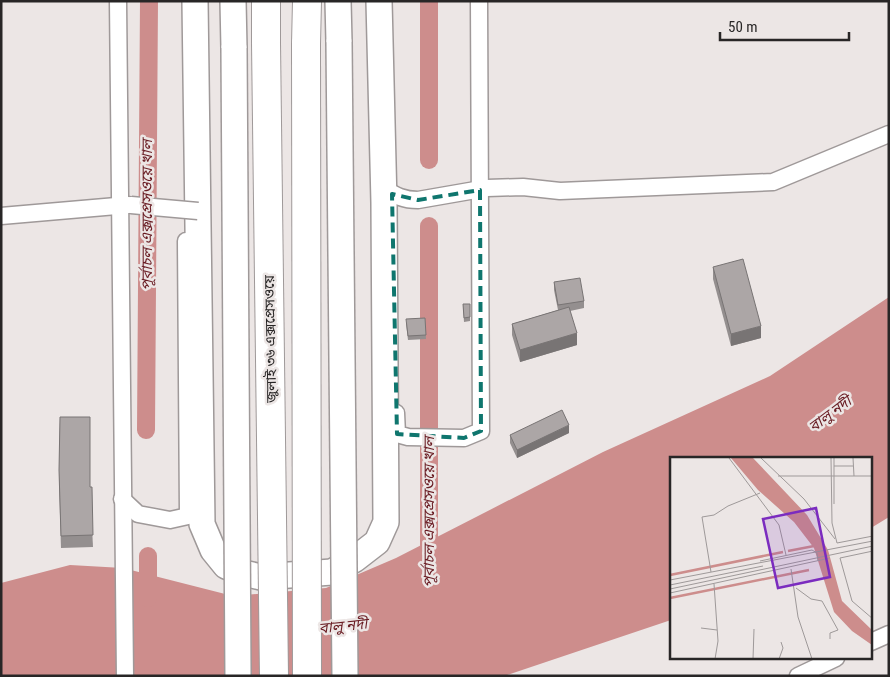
<svg xmlns="http://www.w3.org/2000/svg" width="890" height="677" font-family="'Roboto Condensed','Noto Sans Bengali',sans-serif">
<rect width="100%" height="100%" fill="#ece6e5"/>
<!-- water -->
<polygon fill="#cd8d8c" points="889,297 889,517 871,528 871,458 671,458 671,620 504,676 1,676 1,583 70,565 123,568 233,596 326,588 396,558 603,452 770,376"/>
<g fill="none" stroke-linecap="round" stroke-linejoin="round">
<!-- canal -->
<g stroke="#cd8d8c" stroke-width="18">
<polyline points="429,160 429,1"/>
<polyline points="146,430 149,1"/>
<polyline points="148,556 148,598"/>
<polyline points="429,565 429,226"/>
</g>
<defs>
<g id="street">
<polyline points="118,1 125,676"/>
<path d="M384,188C395,196 404,200 418,200L487,188L523,187L560,191L773,182L889,134"/>
<polyline points="1,216 128,205"/>
<polyline points="396,413 397,434 408,437 464,438 481,431 479,1"/>
<polyline points="122,499 138,514 170,520 188,516 186,241"/>
<polyline points="871,642 889,634"/>
<polyline points="798,676 836,658"/>
</g>
<g id="primary">
<polyline points="195,1 202,524 213,550 226,566 243,573 261,577 332,572 355,559 377,542 386,522 384,203 379,1"/>
<polyline points="233,1 234,48"/>
<polyline points="338,1 339,42"/>
</g>
<g id="highway">
<polyline points="266,1 266,43"/>
<polyline points="306,44 307,1"/>
</g>
</defs>
<!-- street casing -->
<use href="#street" stroke="#9f9999" stroke-width="19"/>
<!-- primary casing -->
<use href="#primary" stroke="#9f9999" stroke-width="28"/>
<!-- highway casing -->
<use href="#highway" stroke="#9f9999" stroke-width="30"/>
<!-- street -->
<use href="#street" stroke="#fff" stroke-width="16"/>
<!-- primary -->
<use href="#primary" stroke="#fff" stroke-width="25"/>
<!-- highway -->
<use href="#highway" stroke="#fff" stroke-width="28"/>
<defs>
<polyline id="street-bridge" points="131,205 198,211"/>
<g id="primary-bridge">
<polyline points="339,42 345,676"/>
<polyline points="234,48 238,676"/>
</g>
<g id="highway-bridge">
<polyline points="266,43 274,676"/>
<polyline points="306,44 307,676"/>
</g>
</defs>
<!-- street-bridge casing -->
<use href="#street-bridge" stroke="#9f9999" stroke-width="19" stroke-linecap="butt"/>
<!-- primary-bridge casing -->
<use href="#primary-bridge" stroke="#9f9999" stroke-width="28" stroke-linecap="butt"/>
<!-- highway-bridge casing -->
<use href="#highway-bridge" stroke="#9f9999" stroke-width="30" stroke-linecap="butt"/>
<!-- street-bridge -->
<use href="#street-bridge" stroke="#fff" stroke-width="16"/>
<!-- primary-bridge -->
<use href="#primary-bridge" stroke="#fff" stroke-width="25"/>
<!-- highway-bridge -->
<use href="#highway-bridge" stroke="#fff" stroke-width="28"/>
</g>
<!-- wall -->
<g fill="#948f8f">
<polygon points="713,267 761,338 731,346 713,279"/>
<polygon points="554,282 584,301 584,308 570,311 577,345 520,362 512,335 512,324 558,310 554,290"/>
<polygon points="463,304 470,304 470,321 464,322"/>
<polygon points="425,318 426,339 408,340 406,323"/>
<polygon points="60,417 90,487 93,547 61,548 59,482"/>
<polygon points="569,433 517,458 510,443 510,435"/>
</g>
<!-- shaded-wall -->
<g fill="#787474">
<polygon points="761,326 761,338 731,346 731,334"/>
<polygon points="577,333 577,345 520,362 520,350"/>
<polygon points="569,425 569,433 517,458 517,450"/>
</g>
<!-- building -->
<g fill="#aca6a6" stroke="#787474">
<polygon points="743,259 761,326 731,334 713,267"/>
<polygon points="580,278 584,301 558,305 554,282"/>
<polygon points="463,304 470,304 470,317 464,318"/>
<polygon points="569,307 577,333 520,350 512,324"/>
<polygon points="425,318 426,335 408,336 406,319"/>
<polygon points="562,410 569,425 517,450 510,435"/>
<polygon points="60,417 90,417 90,487 92,487 93,535 61,536 59,470"/>
</g>
<!-- marked area -->
<path fill="none" stroke="#0f766e" stroke-width="4" stroke-dasharray="10 6" stroke-linejoin="round" d="M480,190L481,431L464,438L397,434L392,194L418,200Z"/>
<g text-anchor="middle" dominant-baseline="central" stroke-width="5" stroke-linejoin="round" paint-order="stroke">
<!-- street labels -->
<g font-size="14" fill="#282626" stroke="#ece6e5">
<text transform="translate(270 339) rotate(-91)">জুলাই ৩৬ এক্সপ্রেসওয়ে</text>
</g>
<!-- water labels -->
<g font-size="15" font-style="italic" fill="#691c23" stroke="#ece6e5">
<text transform="translate(147 215) rotate(-90)">পূর্বাচল এক্সপ্রেসওয়ে খাল</text>
<text transform="translate(830 414) rotate(-37)">বালু নদী</text>
<text transform="translate(429 512) rotate(-90)">পূর্বাচল এক্সপ্রেসওয়ে খাল</text>
<text transform="translate(343 626) rotate(-6)">বালু নদী</text>
</g>
</g>
<!-- overview -->
<g transform="translate(670 457)">
<rect width="202" height="202" fill="#ece6e5"/>
<path d="M61,1H83L137,58L158,93L172,144L202,173V188L182,174L164,155L144,91L124,65L88,33Z" fill="#cd8d8c"/>
<path fill="none" stroke="#cd8d8c" stroke-width="2.5" d="M118,94L144,89M0,118L113,95M0,141L139,113"/>
<path fill="none" stroke="#9e9999" stroke-width="1" d="M59,1L109,68L116,98M91,1L134,42L165,82M161,1L162,66L167,86M183,1L184,19M164,9H183M108,19H203M164,47V1M167,86L203,79M170,101L182,144L203,162M170,101L203,94M90,104L142,93L147,96L148,104M121,112L128,160L142,202M41,115L32,60L44,58L58,49L90,36M0,123L203,84M44,127L48,184L45,202M0,128L93,109M126,131L141,142L152,144L168,173L160,176V182M0,132L203,89M0,136L160,101M31,171L47,173M83,202L84,172M109,202L113,191L111,185"/>
<path fill="#7b2cbf" fill-opacity="0.15" stroke="#7b2cbf" stroke-width="2.5" d="M146,51L160,120L108,131L93,62Z"/>
<rect width="202" height="202" fill="none" stroke="#282626" stroke-width="2.5"/>
</g>
<!-- border -->
<rect width="890" height="677" fill="none" stroke="#282626" stroke-width="5"/>
<!-- scale -->
<path d="M720 32v8h129v-8" fill="none" stroke="#282626" stroke-width="2.5"/>
<text x="728" y="32" font-size="15" fill="#282626" stroke="#ece6e5" stroke-width="4" paint-order="stroke">50 m</text>
</svg>
